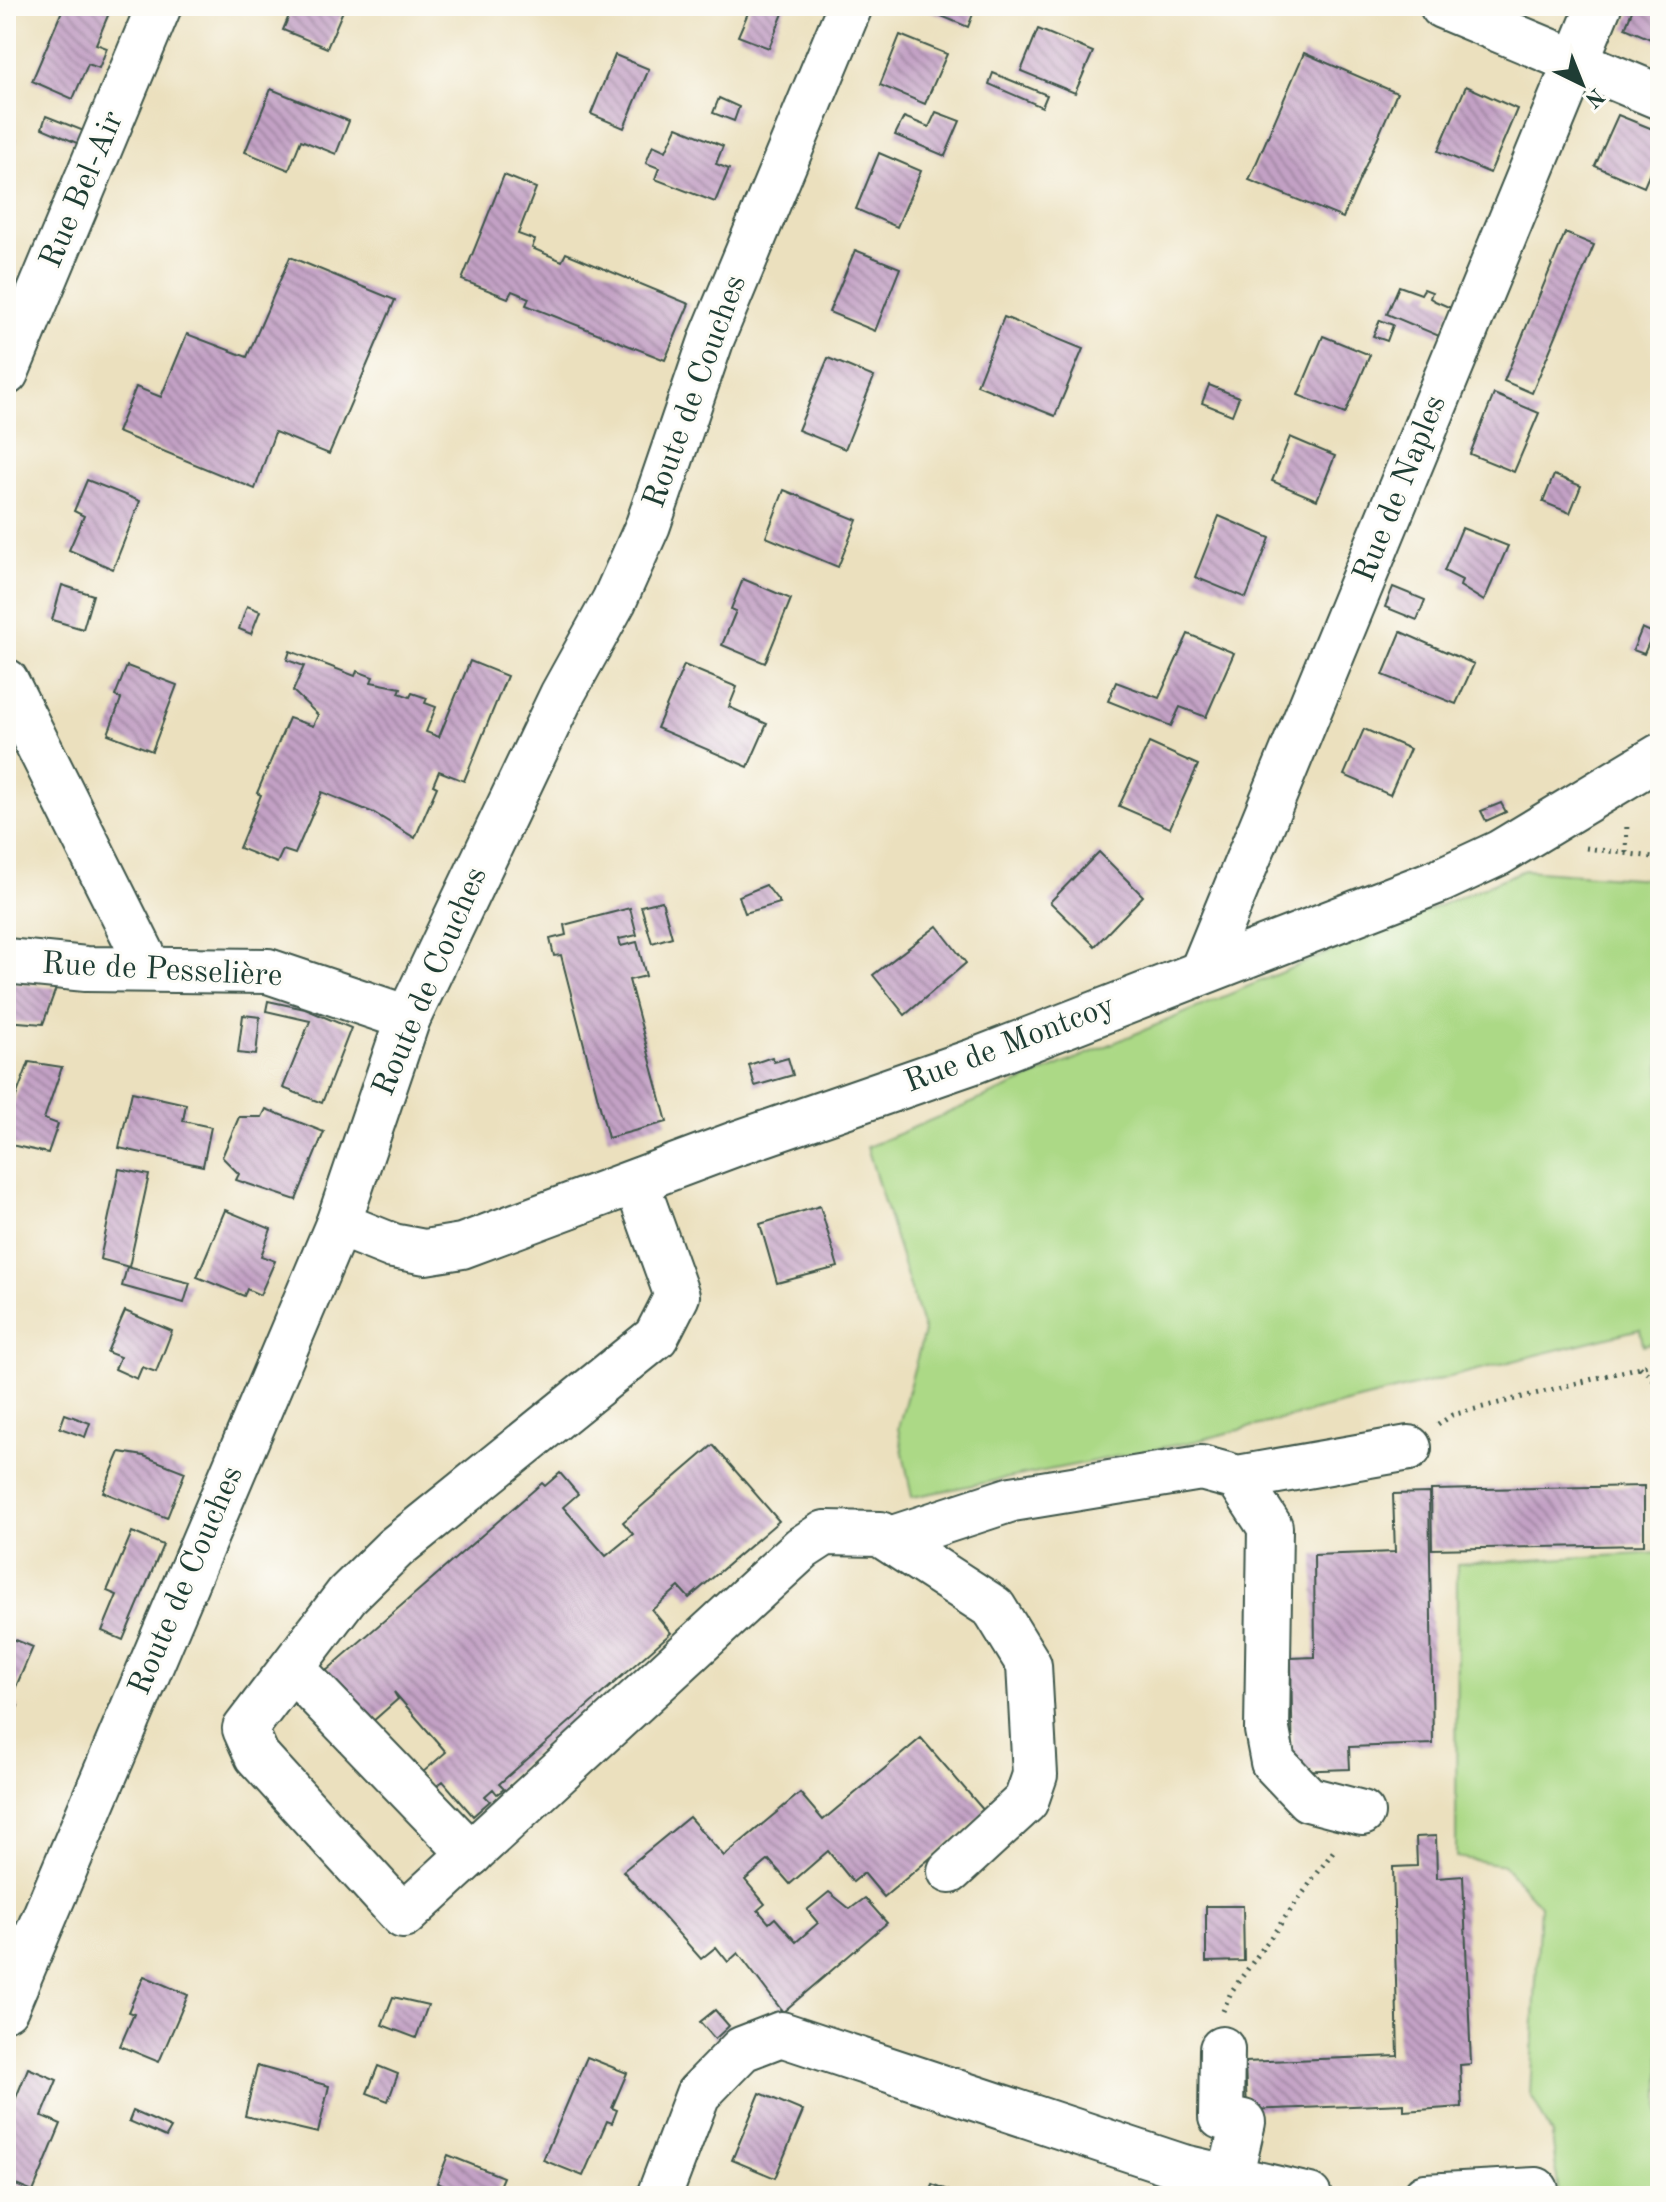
<svg xmlns="http://www.w3.org/2000/svg" width="1666" height="2202" font-family="'Old Standard TT',serif">
<defs>
<pattern id="building-back-hatch" width="6" height="6" patternUnits="userSpaceOnUse" patternTransform="scale(2)"><rect width="6" height="6" fill="#c3a1c5"/><path d="M-1 5l2 2M0 0l6 6M5-1l2 2" fill="none" stroke="#9e84a1"/></pattern>
</defs>
<rect width="100%" height="100%" fill="#fdfcf7"/>
<filter id="ink" filterUnits="userSpaceOnUse"><feTurbulence type="fractalNoise" baseFrequency=".0125" numOctaves="2"/><feDisplacementMap in="SourceGraphic" scale="16" xChannelSelector="R" yChannelSelector="G"/><feConvolveMatrix kernelMatrix="1 2 1 2 8 2 1 2 1" color-interpolation-filters="sRGB"/></filter>
<filter id="wash" filterUnits="userSpaceOnUse"><feTurbulence type="fractalNoise" baseFrequency=".006" numOctaves="4" result="noise"/><feDisplacementMap in="SourceGraphic" scale="32" xChannelSelector="R" yChannelSelector="G"/><feGaussianBlur stdDeviation="1.8" result="paint"/><feColorMatrix in="noise" values="0 0 0 0 0 0 0 0 0 0 0 0 0 0 0 0 0 1.4 0 .05"/><feComposite in="paint" operator="in"/></filter>
<g filter="url(#wash)">
<rect width="100%" height="100%" fill="#ebe0be"/>
<!-- grass -->
<g fill="#acd986" stroke="#668b5d" stroke-width="2">
<polygon points="1524,870 1649,879 1660,906 1660,1341 1643,1345 1640,1329 1196,1441 912,1497 898,1428 924,1332 867,1147"/>
<polygon points="1660,1553 1660,2196 1559,2196 1552,2135 1530,2093 1540,1905 1503,1865 1456,1857 1457,1564"/>
</g>
<g id="blocks">
<!-- building -->
<g fill="url(#building-back-hatch)">
<polygon points="64,6 112,6 96,44 107,48 99,68 88,64 73,99 32,81"/>
<polygon points="293,6 345,6 327,48 283,30"/>
<polygon points="751,6 786,6 769,48 738,36"/>
<polygon points="917,6 976,6 968,27"/>
<polygon points="1634,6 1660,6 1660,43 1625,28"/>
<polygon points="1038,29 1093,52 1075,93 1021,71"/>
<polygon points="900,35 947,54 925,104 880,85"/>
<polygon points="1304,53 1397,93 1343,218 1249,180"/>
<polygon points="615,55 649,69 624,128 591,114"/>
<polygon points="993,73 1047,95 1042,107 989,84"/>
<polygon points="1466,86 1517,109 1490,173 1438,151"/>
<polygon points="271,89 349,121 336,154 301,140 289,170 245,152"/>
<polygon points="719,98 739,107 734,121 713,113"/>
<polygon points="936,112 960,121 945,156 895,135 904,117 929,127"/>
<polygon points="1618,115 1660,132 1660,149 1644,187 1595,166"/>
<polygon points="46,116 84,131 79,144 42,128"/>
<polygon points="677,127 723,146 716,164 729,169 715,202 655,179 659,168 646,163 653,145 666,151"/>
<polygon points="6,136 17,140 6,167"/>
<polygon points="879,153 921,171 897,227 856,209"/>
<polygon points="504,175 536,188 518,234 535,240 532,248 562,261 566,253 689,304 665,360 526,305 529,298 512,291 508,298 462,280"/>
<polygon points="1565,233 1594,245 1532,393 1504,381"/>
<polygon points="855,250 900,268 875,331 829,312"/>
<polygon points="290,257 395,300 329,454 275,432 255,489 117,432 136,387 161,397 187,334 247,357"/>
<polygon points="1399,286 1421,294 1424,289 1432,292 1430,298 1435,301 1451,308 1439,336 1387,314"/>
<polygon points="1004,317 1083,349 1055,416 977,385"/>
<polygon points="1380,320 1393,325 1387,341 1373,336"/>
<polygon points="1323,336 1370,355 1345,414 1298,395"/>
<polygon points="828,358 874,377 845,449 798,430"/>
<polygon points="1209,385 1239,397 1232,415 1202,403"/>
<polygon points="1494,394 1539,413 1514,472 1470,454"/>
<polygon points="1290,437 1335,456 1317,500 1272,481"/>
<polygon points="1554,475 1581,486 1570,513 1543,502"/>
<polygon points="87,480 140,501 113,569 69,550 84,516 74,511"/>
<polygon points="784,490 857,520 838,567 766,537"/>
<polygon points="1219,516 1270,538 1246,598 1195,577"/>
<polygon points="1462,528 1508,546 1484,601 1460,586 1462,580 1444,571"/>
<polygon points="743,579 791,599 765,663 722,645 736,611 731,609"/>
<polygon points="62,585 93,595 83,629 52,620"/>
<polygon points="1393,587 1425,600 1417,620 1385,607"/>
<polygon points="247,606 260,611 251,634 239,629"/>
<polygon points="1642,628 1653,633 1644,654 1633,650"/>
<polygon points="1401,632 1474,664 1456,704 1383,675"/>
<polygon points="1188,634 1234,653 1206,717 1180,707 1171,726 1108,701 1116,682 1159,698"/>
<polygon points="290,651 355,676 357,671 373,677 371,682 401,688 399,693 410,697 412,693 427,698 425,703 436,707 426,732 439,737 470,661 507,676 464,781 439,771 433,785 437,787 415,838 374,813 322,792 295,854 283,850 277,863 239,848 261,795 257,793 289,718 313,726 318,715 293,691 304,666 287,660"/>
<polygon points="684,665 737,687 729,707 767,724 748,767 657,728"/>
<polygon points="127,666 177,685 152,751 108,734 121,699 115,696"/>
<polygon points="1364,729 1410,749 1390,795 1344,775"/>
<polygon points="1149,743 1198,765 1170,828 1119,806"/>
<polygon points="1501,803 1506,812 1486,821 1481,811"/>
<polygon points="1099,852 1143,896 1095,946 1050,902"/>
<polygon points="766,885 780,903 745,913 739,896"/>
<polygon points="662,901 672,937 652,943 641,906"/>
<polygon points="630,908 637,935 619,939 621,946 637,942 646,976 629,980 667,1122 608,1138 561,955 554,956 550,939 566,935 564,925"/>
<polygon points="937,926 966,963 905,1015 873,975"/>
<polygon points="12,983 56,988 43,1024 6,1021 6,999"/>
<polygon points="268,1001 305,1009 351,1028 322,1103 283,1088 310,1021 266,1011"/>
<polygon points="243,1015 260,1017 256,1055 238,1053"/>
<polygon points="772,1057 774,1062 788,1058 793,1075 755,1086 749,1065"/>
<polygon points="29,1062 62,1067 44,1119 58,1124 48,1153 6,1144 6,1123"/>
<polygon points="132,1092 186,1104 183,1121 211,1127 203,1166 119,1148"/>
<polygon points="266,1109 324,1132 296,1200 236,1180 239,1174 222,1157 239,1117 262,1117"/>
<polygon points="119,1169 149,1175 129,1267 100,1259"/>
<polygon points="820,1206 838,1267 777,1283 760,1224"/>
<polygon points="225,1210 271,1229 261,1256 275,1261 260,1295 247,1289 244,1296 197,1277"/>
<polygon points="127,1267 190,1283 184,1303 122,1286"/>
<polygon points="125,1311 172,1331 156,1372 142,1367 137,1379 115,1369 120,1357 107,1352"/>
<polygon points="65,1414 90,1423 85,1437 60,1428"/>
<polygon points="713,1445 779,1521 689,1598 679,1587 652,1610 671,1633 499,1784 504,1789 497,1794 493,1789 485,1796 490,1801 473,1816 443,1781 434,1788 422,1773 446,1752 394,1692 398,1699 363,1730 318,1678 542,1483 545,1486 560,1473 578,1494 563,1507 606,1556 633,1534 623,1522"/>
<polygon points="120,1452 144,1456 185,1472 167,1518 103,1492"/>
<polygon points="1644,1486 1644,1545 1432,1549 1431,1490"/>
<polygon points="1429,1493 1433,1744 1349,1747 1350,1769 1293,1771 1291,1658 1315,1657 1314,1555 1395,1552 1393,1494"/>
<polygon points="132,1532 163,1545 123,1640 102,1631 117,1595 107,1591"/>
<polygon points="6,1636 33,1647 9,1703 18,1706 6,1734"/>
<polygon points="921,1738 985,1812 884,1897 864,1873 853,1882 828,1851 790,1884 769,1860 745,1880 765,1904 758,1910 769,1923 775,1918 796,1942 818,1923 807,1910 829,1892 850,1909 865,1898 887,1923 783,2012 738,1953 728,1962 716,1947 701,1959 623,1871 689,1817 724,1856 800,1793 823,1820"/>
<polygon points="1436,1836 1437,1878 1463,1876 1471,2064 1460,2065 1462,2107 1404,2111 1404,2104 1247,2110 1245,2062 1398,2056 1393,1867 1417,1866 1416,1837"/>
<polygon points="1206,1906 1243,1906 1244,1961 1206,1962"/>
<polygon points="144,1976 188,1995 159,2062 120,2046 134,2014 128,2012"/>
<polygon points="393,1997 428,2005 416,2038 382,2025"/>
<polygon points="715,2010 729,2026 715,2039 700,2022"/>
<polygon points="587,2057 627,2073 612,2108 617,2110 612,2123 607,2121 583,2176 543,2160"/>
<polygon points="257,2066 329,2086 318,2133 245,2116"/>
<polygon points="378,2066 398,2074 388,2101 367,2093"/>
<polygon points="28,2068 57,2080 42,2116 61,2124 33,2192 6,2181 6,2122"/>
<polygon points="760,2093 803,2111 775,2178 732,2160"/>
<polygon points="133,2111 171,2128 166,2137 129,2121"/>
<polygon points="448,2155 503,2177 495,2196 469,2196 437,2183"/>
<polygon points="932,2184 962,2196 927,2196"/>
</g>
</g>
</g>
<g filter="url(#ink)">
<use href="#blocks" fill-opacity="0" stroke="#3e5549" stroke-width="2"/>
<g fill="none" stroke-linecap="round" stroke-linejoin="round">
<defs>
<g id="minor">
<polyline points="1442,6 1660,97"/>
<polyline points="6,373 159,6"/>
<polyline points="6,681 150,969"/>
<polyline points="6,961 86,969 268,971 408,1018"/>
<polyline points="1202,971 1599,6"/>
<polyline points="636,1182 677,1296 656,1337 395,1548 347,1595 245,1729 257,1756 403,1916 802,1548 825,1533 880,1534 994,1608 1029,1665 1035,1775 1026,1801 950,1871"/>
<polyline points="338,1224 393,1246 425,1252 462,1246 735,1144 974,1061 1441,880 1499,853 1660,756"/>
<polyline points="1238,1478 1270,1527 1267,1730 1273,1762 1308,1799 1362,1813"/>
<polyline points="890,1539 1012,1499 1201,1468 1238,1478 1409,1448"/>
<polyline points="292,1668 471,1854"/>
<polyline points="1222,2049 1221,2117 1243,2122 1230,2178"/>
<polyline points="659,2196 698,2094 742,2049 781,2034 1183,2167 1309,2196"/>
<polyline points="1425,2196 1536,2190"/>
</g>
<polyline id="major" points="6,2008 338,1224 408,1018 562,695 614,601 648,525 712,338 850,6"/>
</defs>
<!-- minor casing -->
<use href="#minor" stroke="#3e5549" stroke-width="48"/>
<!-- major casing -->
<use href="#major" stroke="#3e5549" stroke-width="48"/>
<!-- path -->
<g stroke="#3e5549" stroke-width="5" stroke-dasharray="2 6" stroke-linecap="butt">
<polyline points="1586,848 1660,858"/>
<polyline points="1626,853 1627,822"/>
<polyline points="1640,1367 1660,1385"/>
<polyline points="1438,1425 1452,1415 1660,1362"/>
<polyline points="1223,2011 1231,1992 1335,1849"/>
</g>
<!-- minor -->
<use href="#minor" stroke="#fff" stroke-width="44"/>
<!-- major -->
<use href="#major" stroke="#fff" stroke-width="44"/>
</g>
</g>
<g text-anchor="middle" dominant-baseline="central" stroke-width="6" stroke-linejoin="round" paint-order="stroke">
<!-- street labels -->
<g font-size="32" fill="#1f3d34" stroke="#fdfcf7">
<text transform="translate(83 190) rotate(-67)">Rue Bel-Air</text>
<text transform="translate(696 392) rotate(-70)">Route de Couches</text>
<text transform="translate(1401 489) rotate(-68)">Rue de Naples</text>
<text transform="translate(162 971) rotate(3)">Rue de Pesselière</text>
<text transform="translate(431 982) rotate(-67)">Route de Couches</text>
<text transform="translate(1010 1045) rotate(-21)">Rue de Montcoy</text>
<text transform="translate(187 1581) rotate(-67)">Route de Couches</text>
</g>
</g>
<!-- margin -->
<rect width="1666" height="2202" fill="none" stroke="#fdfcf7" stroke-width="32"/>
<!-- north arrow -->
<g transform="translate(1582 84) rotate(137)" stroke="#fdfcf7" stroke-width="6" paint-order="stroke">
<path d="M0-6L14 30L0 20L-14 30Z" fill="#1f3d34"/>
<text y="-12" font-size="22" font-weight="bold" text-anchor="middle" fill="#1f3d34">N</text>
</g>
</svg>
